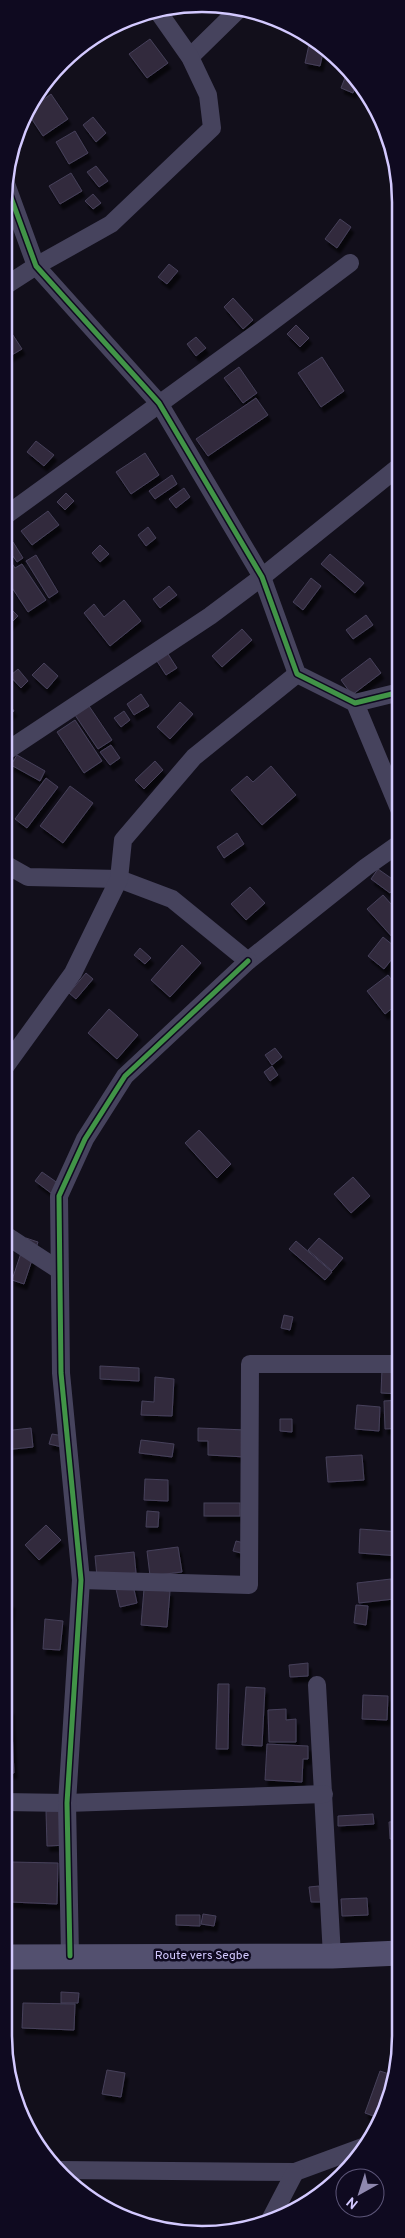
<svg xmlns="http://www.w3.org/2000/svg" width="405" height="2238" font-family="Overpass,sans-serif">
<defs>
<filter id="shadow"><feDropShadow dx="3" dy="5.5" stdDeviation="1" flood-color="#0009"/></filter>
</defs>
<rect width="100%" height="100%" fill="#120f1b"/>
<!-- building -->
<g fill="#302c3e" stroke="#47405a" filter="url(#shadow)">
<polygon points="150,39 168,63 147,78 129,54"/>
<polygon points="310,40 324,48 320,66 305,63"/>
<polygon points="348,70 357,83 353,93 341,88"/>
<polygon points="51,94 68,119 43,136 27,112"/>
<polygon points="93,117 106,133 96,142 83,125"/>
<polygon points="75,131 88,153 69,164 56,142"/>
<polygon points="96,166 108,181 99,187 87,172"/>
<polygon points="71,173 82,191 60,204 49,186"/>
<polygon points="93,194 101,203 93,209 85,201"/>
<polygon points="340,219 351,227 337,248 325,239"/>
<polygon points="169,264 178,271 167,284 158,277"/>
<polygon points="233,298 253,320 243,329 224,307"/>
<polygon points="296,325 309,338 300,347 287,334"/>
<polygon points="7,326 22,349 5,359 5,327"/>
<polygon points="196,337 206,348 196,356 187,344"/>
<polygon points="322,357 344,391 321,407 298,373"/>
<polygon points="239,367 257,393 243,403 224,378"/>
<polygon points="256,398 268,415 208,456 196,439"/>
<polygon points="36,441 54,455 44,466 27,452"/>
<polygon points="145,453 159,475 131,494 116,472"/>
<polygon points="172,475 177,484 155,499 149,491"/>
<polygon points="401,476 401,488 399,489 394,479"/>
<polygon points="184,488 190,497 176,508 169,499"/>
<polygon points="66,493 74,501 65,510 57,502"/>
<polygon points="48,511 59,525 32,545 21,531"/>
<polygon points="148,527 156,538 146,546 138,535"/>
<polygon points="13,542 23,558 17,562 6,546"/>
<polygon points="100,545 109,554 100,562 92,553"/>
<polygon points="5,553 15,568 22,564 46,600 28,612 5,577"/>
<polygon points="330,554 364,583 355,593 321,564"/>
<polygon points="36,555 58,592 49,598 26,561"/>
<polygon points="311,578 321,586 303,610 293,602"/>
<polygon points="169,586 177,595 160,608 153,599"/>
<polygon points="124,600 141,621 110,646 84,613 94,604 104,617"/>
<polygon points="8,606 18,616 5,629 5,609"/>
<polygon points="366,615 373,625 353,639 346,630"/>
<polygon points="242,629 252,640 222,667 212,656"/>
<polygon points="161,643 177,668 166,675 155,658"/>
<polygon points="370,658 381,673 352,695 341,680"/>
<polygon points="44,663 58,676 47,689 32,675"/>
<polygon points="18,669 28,681 21,688 10,676"/>
<polygon points="141,694 149,706 134,715 127,704"/>
<polygon points="5,698 14,711 6,717 5,716"/>
<polygon points="180,702 193,714 170,739 157,727"/>
<polygon points="89,706 112,740 98,749 75,715"/>
<polygon points="124,711 130,720 121,727 114,718"/>
<polygon points="75,720 102,761 84,773 57,732"/>
<polygon points="111,745 120,758 110,765 100,752"/>
<polygon points="17,755 45,771 40,781 11,765"/>
<polygon points="155,761 163,770 144,789 135,780"/>
<polygon points="271,766 296,795 262,825 231,790 247,776 253,782"/>
<polygon points="46,778 58,787 27,828 15,819"/>
<polygon points="70,786 93,803 63,843 40,826"/>
<polygon points="237,833 244,844 224,858 217,847"/>
<polygon points="378,869 398,883 390,893 371,879"/>
<polygon points="250,887 265,903 246,920 231,904"/>
<polygon points="383,895 400,914 400,934 394,939 367,909"/>
<polygon points="383,937 399,950 384,969 368,956"/>
<polygon points="182,945 201,963 170,997 151,980"/>
<polygon points="140,948 151,958 145,964 134,955"/>
<polygon points="86,973 93,979 76,999 69,993"/>
<polygon points="388,975 400,991 400,1002 385,1014 367,991"/>
<polygon points="109,1009 138,1035 117,1059 88,1033"/>
<polygon points="275,1048 282,1057 272,1065 265,1055"/>
<polygon points="272,1066 278,1075 270,1081 264,1072"/>
<polygon points="199,1130 231,1164 217,1178 185,1143"/>
<polygon points="42,1172 62,1186 55,1196 35,1181"/>
<polygon points="353,1177 370,1196 351,1213 334,1194"/>
<polygon points="26,1238 38,1242 24,1284 12,1280"/>
<polygon points="319,1238 343,1258 332,1271 308,1250"/>
<polygon points="296,1241 332,1272 325,1280 289,1249"/>
<polygon points="284,1315 293,1317 290,1330 281,1328"/>
<polygon points="100,1366 139,1368 139,1381 100,1379"/>
<polygon points="382,1368 400,1369 400,1394 381,1393"/>
<polygon points="155,1377 174,1379 172,1416 141,1415 142,1401 154,1402"/>
<polygon points="400,1400 400,1428 385,1429 384,1401"/>
<polygon points="357,1405 380,1407 379,1431 355,1429"/>
<polygon points="280,1419 292,1419 292,1432 280,1431"/>
<polygon points="31,1428 33,1447 4,1450 4,1431"/>
<polygon points="198,1428 246,1430 246,1457 208,1455 208,1441 198,1441"/>
<polygon points="52,1434 64,1436 62,1447 49,1444"/>
<polygon points="141,1440 174,1444 172,1457 139,1453"/>
<polygon points="362,1455 364,1480 328,1482 326,1457"/>
<polygon points="145,1479 168,1480 168,1501 144,1500"/>
<rect x="204" y="1503" width="36" height="13"/>
<polygon points="147,1511 159,1512 158,1527 146,1527"/>
<polygon points="46,1525 61,1540 39,1560 25,1545"/>
<polygon points="360,1529 400,1532 400,1556 359,1553"/>
<polygon points="236,1541 248,1544 245,1554 233,1551"/>
<polygon points="178,1547 182,1572 150,1576 147,1551"/>
<polygon points="134,1552 136,1573 97,1577 95,1556"/>
<polygon points="391,1579 394,1599 359,1603 357,1583"/>
<polygon points="133,1585 137,1603 120,1607 116,1589"/>
<polygon points="144,1589 170,1591 167,1627 141,1625"/>
<polygon points="4,1602 12,1603 8,1647 4,1646"/>
<polygon points="356,1605 368,1606 366,1625 354,1623"/>
<polygon points="45,1619 63,1621 60,1650 43,1649"/>
<polygon points="308,1663 308,1676 290,1677 289,1665"/>
<polygon points="400,1682 400,1700 395,1683"/>
<polygon points="218,1684 229,1684 228,1749 216,1749"/>
<polygon points="246,1687 265,1688 262,1746 242,1745"/>
<polygon points="363,1695 388,1696 387,1720 362,1719"/>
<polygon points="11,1709 14,1773 4,1773 4,1710"/>
<polygon points="286,1709 286,1720 296,1719 296,1742 269,1742 268,1710"/>
<polygon points="267,1744 308,1746 308,1759 303,1759 302,1782 265,1780"/>
<polygon points="46,1811 67,1811 68,1845 47,1846"/>
<polygon points="373,1814 374,1824 338,1826 338,1816"/>
<polygon points="400,1821 400,1838 390,1839 389,1822"/>
<polygon points="11,1862 58,1863 57,1904 10,1902"/>
<polygon points="319,1886 321,1902 311,1902 309,1887"/>
<polygon points="396,1893 400,1894 400,1915 395,1915"/>
<polygon points="367,1898 368,1915 342,1916 341,1899"/>
<polygon points="203,1914 216,1916 214,1926 201,1924"/>
<polygon points="176,1915 200,1915 200,1926 176,1925"/>
<polygon points="396,1979 400,1979 400,1995 398,1995"/>
<polygon points="61,1992 79,1993 78,2003 61,2003"/>
<polygon points="23,2003 75,2004 74,2030 22,2028"/>
<polygon points="107,2070 125,2073 121,2097 102,2094"/>
<polygon points="380,2071 395,2076 382,2119 365,2113"/>
</g>
<g fill="none" stroke-linecap="round" stroke-linejoin="round">
<!-- street -->
<g stroke="#46435d" stroke-width="18">
<polyline points="190,57 239,9"/>
<polyline points="5,181 36,266 159,403 262,577 297,674 355,703 400,692"/>
<polyline points="5,286 36,266 111,224 212,128 208,95 190,57 157,10"/>
<polyline points="5,516 261,330 350,263"/>
<polyline points="355,703 400,811"/>
<polyline points="5,752 210,616 262,577 401,465"/>
<polyline points="5,864 28,877 119,879 172,899 248,961 366,867 400,843"/>
<polyline points="5,1067 73,973 119,879 123,840 194,757 297,674"/>
<polyline points="4,1234 59,1270"/>
<polyline points="81,1580 249,1585 250,1364 400,1364"/>
<polyline points="317,1685 332,1956"/>
<polyline points="4,1802 67,1803 324,1794"/>
<polyline points="70,1956 67,1803 81,1580 61,1373 59,1196 85,1139 125,1076 248,961"/>
<polyline points="58,2170 295,2172 363,2147"/>
<polyline points="269,2222 295,2172"/>
</g>
<!-- secondary -->
<polyline stroke="#53506f" stroke-width="25" points="4,1957 332,1956 400,1953"/>
<defs>
<g id="cycleway">
<polyline points="5,181 36,266 159,403 262,577 297,674 355,703 400,692"/>
<polyline points="70,1956 67,1803 81,1580 61,1373 59,1196 85,1139 125,1076 248,961"/>
</g>
</defs>
<!-- cycleway casing -->
<use href="#cycleway" stroke="#0f0a20" stroke-width="8"/>
<!-- cycleway -->
<use href="#cycleway" stroke="#419447" stroke-width="5"/>
</g>
<g text-anchor="middle" dominant-baseline="central" stroke-width="5" stroke-linejoin="round" paint-order="stroke">
<!-- street labels -->
<g font-size="12" fill="#d3c9ff" stroke="#0f0a20">
<text x="202" y="1956">Route vers Segbe</text>
</g>
</g>
<!-- crop -->
<path d="M0 0H405V2238H0ZM202 12H202A190 190 0 0 1 392 202V2036A190 190 0 0 1 202 2226H202A190 190 0 0 1 12 2036V202A190 190 0 0 1 202 12Z" fill="#0f0a20" fill-rule="evenodd"/>
<path fill="none" stroke="#d3c9ff" stroke-width="2.5" d="M202 12H202A190 190 0 0 1 392 202V2036A190 190 0 0 1 202 2226H202A190 190 0 0 1 12 2036V202A190 190 0 0 1 202 12Z"/>
<!-- north arrow -->
<g transform="translate(360 2193) rotate(219)"><circle r="24" fill="#0f0a20" stroke="#5d5679"/>
<path d="M0-4L9 19L0 12L-9 19Z" fill="#8f88af"/>
<text y="-8" font-size="14" font-weight="bold" text-anchor="middle" fill="#d3c9ff">N</text>
</g>
</svg>
